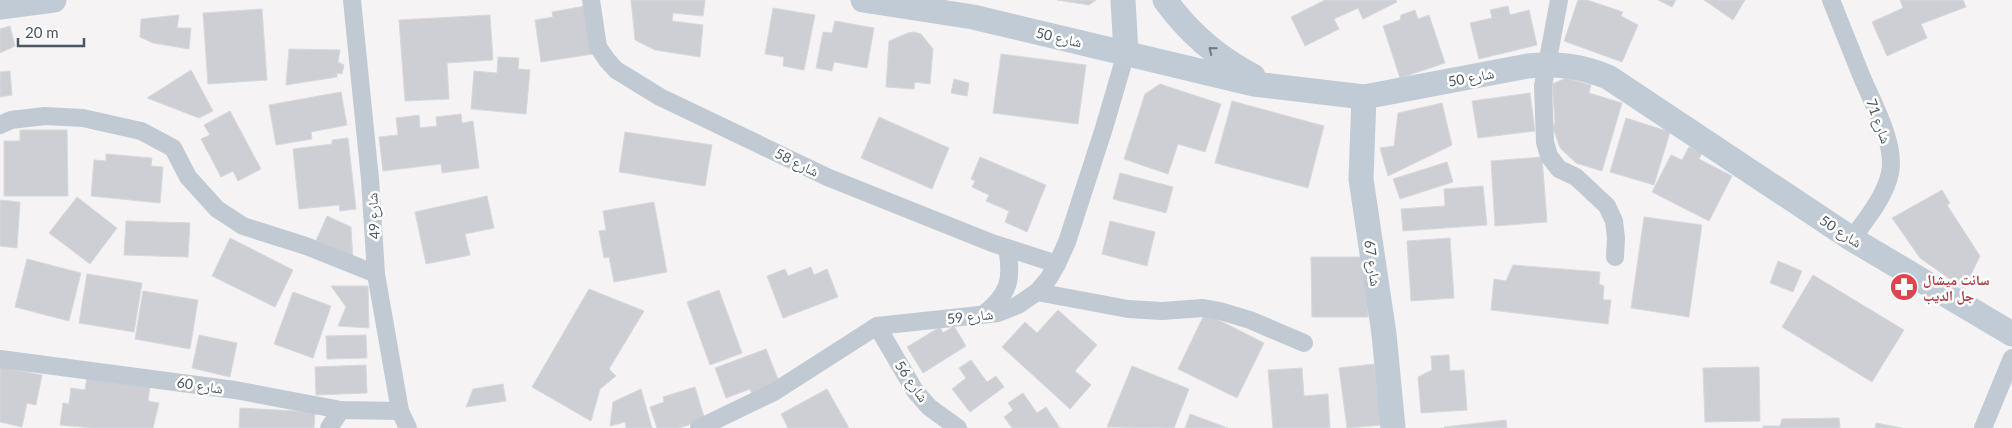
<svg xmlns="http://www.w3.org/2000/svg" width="2012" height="428" font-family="Lato,'Noto Naskh Arabic',sans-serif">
<rect width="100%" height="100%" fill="#f5f3f3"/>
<!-- building -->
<g fill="#cdcfd5" stroke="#d7d9de">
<polygon points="631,0 705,0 703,16 673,13 672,21 703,25 700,57 655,50 635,40"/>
<polygon points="1057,0 1096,0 1089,5"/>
<polygon points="1325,0 1396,0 1397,2 1363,19 1358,8 1334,19 1339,29 1305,46 1291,17"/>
<polygon points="1578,0 1587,0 1623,12 1621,16 1638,25 1622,62 1564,41"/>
<polygon points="1658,0 1676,0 1672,7"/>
<polygon points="1704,0 1745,0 1733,20"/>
<polygon points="1900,0 1963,0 1966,7 1921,24 1927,38 1887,56 1872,22 1903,8"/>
<polygon points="585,6 593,54 541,62 535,20 553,17 552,12"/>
<polygon points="1508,6 1510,15 1529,10 1537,45 1479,59 1470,23 1492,18 1490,10"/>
<polygon points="773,8 815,15 804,70 783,66 784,57 765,54"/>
<polygon points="262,9 267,80 208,84 203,13"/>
<polygon points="1415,10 1418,19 1429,15 1445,63 1400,78 1383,26 1400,20 1401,15"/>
<polygon points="179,15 177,28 191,28 189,49 153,43 140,37 141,19"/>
<polygon points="490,15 493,60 447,63 449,99 405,101 399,20"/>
<polygon points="835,21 874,28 867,68 834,62 832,71 816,68 823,32 832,33"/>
<polygon points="10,26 15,46 0,53 0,29"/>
<polygon points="914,32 921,34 933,49 930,84 915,82 914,89 886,87 889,41 908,33"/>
<polygon points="289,49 340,50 338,62 344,65 342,74 337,73 337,77 286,85"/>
<polygon points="1001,54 1086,65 1078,124 993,113"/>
<polygon points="498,57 519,58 518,69 530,70 526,114 471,109 474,71 497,73"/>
<polygon points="191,70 213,111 199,118 147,98"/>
<polygon points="10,71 12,95 0,97 0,72"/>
<polygon points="1566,78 1591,85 1589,93 1622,103 1602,171 1576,163 1560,148 1553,128 1555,122 1552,84"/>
<polygon points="954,79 969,83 967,96 951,93"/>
<polygon points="1160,84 1221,104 1205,152 1178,144 1168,174 1124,159 1145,94"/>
<polygon points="341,92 347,125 311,132 312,139 276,145 269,105"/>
<polygon points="1530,93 1535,131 1478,138 1472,101"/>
<polygon points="1232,101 1324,126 1308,188 1215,163"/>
<polygon points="1442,103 1452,145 1388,176 1380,148 1394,146 1398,113"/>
<polygon points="230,111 261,169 238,181 233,171 221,177 201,139 210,135 204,125"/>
<polygon points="461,114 462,123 473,121 479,168 442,173 441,164 383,171 379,137 398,135 396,118 419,115 420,128 437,126 436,117"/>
<polygon points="879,117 949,148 932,189 861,158"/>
<polygon points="1626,118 1670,132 1654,185 1610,172"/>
<polygon points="20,130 67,130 68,196 4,196 4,141 20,141"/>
<polygon points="625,132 712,145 705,186 619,172"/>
<polygon points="348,138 356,209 340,211 339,205 299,209 293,149 332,144 332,140"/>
<polygon points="1689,147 1702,153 1699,159 1732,176 1709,221 1652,192 1671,155 1682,160"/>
<polygon points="106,154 152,158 151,166 163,167 160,203 91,196 94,160 106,161"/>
<polygon points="980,157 1046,185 1027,232 1005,222 1009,211 986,201 989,195 972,187 975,181 971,179"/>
<polygon points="1542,157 1547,222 1495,226 1491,161"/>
<polygon points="1447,162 1453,182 1400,199 1393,179"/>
<polygon points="1120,173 1173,187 1166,213 1113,199"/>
<polygon points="1483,186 1487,225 1403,231 1401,209 1445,206 1444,189"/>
<polygon points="1942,190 1950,203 1947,205 1980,256 1964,289 1920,258 1892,218"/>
<polygon points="487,196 494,228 465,234 470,255 426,264 415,212"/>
<polygon points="77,197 117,228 90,264 49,233"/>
<polygon points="0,200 20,202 17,248 0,246"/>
<polygon points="654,202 667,272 614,282 609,257 604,258 599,231 606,230 603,211"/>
<polygon points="327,216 351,227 353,262 314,245"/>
<polygon points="1644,217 1702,225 1689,317 1631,308"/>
<polygon points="126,221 190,223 188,257 124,255"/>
<polygon points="1110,221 1155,232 1147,266 1102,254"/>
<polygon points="230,238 293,270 275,307 212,276"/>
<polygon points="1450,238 1454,298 1411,301 1407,241"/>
<polygon points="1311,257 1367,257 1368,317 1312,317"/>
<polygon points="27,259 81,273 69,321 15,307"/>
<polygon points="1778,261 1802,271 1793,292 1770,283"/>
<polygon points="1513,265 1600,272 1599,284 1604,286 1603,300 1611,300 1608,324 1491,310 1494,279 1506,281"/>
<polygon points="811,267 814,275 827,269 838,297 783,318 767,276 785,269 788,276"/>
<polygon points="87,274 142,283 134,332 79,323"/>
<polygon points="1813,275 1904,330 1872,382 1782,327"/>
<polygon points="331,286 368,286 369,328 338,326 346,307"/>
<polygon points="589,289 644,311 609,369 616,376 600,389 591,421 532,387"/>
<polygon points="719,290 742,353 710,365 687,302"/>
<polygon points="143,291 198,300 190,349 135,339"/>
<polygon points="293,292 331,306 313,358 274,344"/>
<polygon points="1058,310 1097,345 1075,371 1091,385 1070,409 1002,347 1025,322 1037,333"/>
<polygon points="1205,313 1264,343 1237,398 1178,369"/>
<polygon points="954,326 966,346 923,373 907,347 940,327 943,333"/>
<polygon points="199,335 237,343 230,377 192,368"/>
<polygon points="366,335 367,358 327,359 326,336"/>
<polygon points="766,349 780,384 752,395 750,389 726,398 715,368"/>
<polygon points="1449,355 1450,371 1464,370 1467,410 1421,413 1418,377 1432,370 1431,356"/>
<polygon points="971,360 987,382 996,376 1004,387 970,412 952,389 966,378 959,368"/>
<polygon points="1374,364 1382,425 1347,428 1339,368"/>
<polygon points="366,365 367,393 316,395 315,367"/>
<polygon points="1132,366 1189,389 1174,428 1107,427"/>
<polygon points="0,367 42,375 36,405 27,403 22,427 0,422"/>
<polygon points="1759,367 1760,421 1705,422 1703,368"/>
<polygon points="1302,368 1304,396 1328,394 1330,428 1273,428 1268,370"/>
<polygon points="87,377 150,387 148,401 159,403 153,428 94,428 60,425 63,403 69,404 71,388 85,390"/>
<polygon points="503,384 506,401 466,407 473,389"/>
<polygon points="695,387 705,420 679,428 657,428 650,407 664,402 663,397"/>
<polygon points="641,389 652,428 626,428 625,422 610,426 613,402"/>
<polygon points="827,389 849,428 788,428 781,414"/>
<polygon points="1023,393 1037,413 1046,407 1060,428 1012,428 1004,417 1013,410 1008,403"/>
<polygon points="240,408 315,412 314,428 239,428"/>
<polygon points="1190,414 1228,428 1185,428"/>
<polygon points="1839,418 1840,428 1763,428 1763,426 1780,426 1782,419"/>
<polygon points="1506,420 1507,428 1445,428 1444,427"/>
<polygon points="1876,423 1902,428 1875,428"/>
</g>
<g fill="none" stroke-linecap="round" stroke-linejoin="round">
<!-- street -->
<g stroke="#c1cad2" stroke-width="18">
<polyline points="352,0 370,179 376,274 400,411 408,428"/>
<polyline points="591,0 598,47 607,60 616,70 660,97 827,177 992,243 1057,264"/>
<polyline points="1559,0 1543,86 1545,142 1549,156 1559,169 1576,177 1607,206 1614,221 1616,238 1615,257"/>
<path d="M1831,0C1841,25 1851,50 1861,75C1872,102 1896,143 1890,173C1885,197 1866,219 1852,239"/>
<polyline points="0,125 11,120 45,116 83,118 141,131 173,148 188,177 217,209 243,226 306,246 376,274"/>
<polyline points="1037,292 1128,309 1162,311 1203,308 1220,311 1250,320 1304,343"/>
<path d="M983,315C1009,294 1013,280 1007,248"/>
<polyline points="877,326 915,391 929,407 958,428"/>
<polyline points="0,359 235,390 341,410 400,411"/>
<polyline points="329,428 341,410"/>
<polyline points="699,428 774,392 877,326 998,313 1018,305 1037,292 1049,278 1057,264 1067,242 1104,128 1126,53"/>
<polyline points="1983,428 2012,358"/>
</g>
<!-- secondary -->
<g stroke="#c1cbd6" stroke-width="25">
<path d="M863,0L973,17L1254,84L1364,97L1528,66C1557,63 1581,66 1608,77L1852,239L2012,334"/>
<polyline points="1123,0 1126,53"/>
<path d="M1165,0C1188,32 1218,58 1253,76"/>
<polyline points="0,7 54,0"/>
<polyline points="1364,97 1361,179 1384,334 1393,428"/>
</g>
</g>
<!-- one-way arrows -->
<defs><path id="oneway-chevron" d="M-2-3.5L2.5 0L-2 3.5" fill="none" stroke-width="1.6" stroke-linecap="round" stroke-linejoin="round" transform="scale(1.25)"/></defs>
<use stroke="#6e7984" href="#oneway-chevron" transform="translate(1212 50) rotate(-141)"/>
<!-- icons -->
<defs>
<symbol id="pharmacy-disc" viewBox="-11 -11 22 22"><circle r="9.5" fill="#e0444e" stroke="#fff"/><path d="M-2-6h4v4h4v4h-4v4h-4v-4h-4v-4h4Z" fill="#fff"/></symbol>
</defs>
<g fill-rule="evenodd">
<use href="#pharmacy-disc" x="1888" y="271" width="32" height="32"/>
</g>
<g text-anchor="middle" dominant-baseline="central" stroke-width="5" stroke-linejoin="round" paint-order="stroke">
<!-- street labels -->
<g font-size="14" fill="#4a5661" stroke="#fff">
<text transform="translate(1059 37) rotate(13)">شارع 50</text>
<text transform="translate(1471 77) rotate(-11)">شارع 50</text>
<text transform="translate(1879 121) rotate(70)">شارع 71</text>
<text transform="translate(797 162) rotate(26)">شارع 58</text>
<text transform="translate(373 216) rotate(-93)">شارع 49</text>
<text transform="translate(1841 231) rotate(33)">شارع 50</text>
<text transform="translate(1373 263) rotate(82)">شارع 67</text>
<text transform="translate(970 316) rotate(-6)">شارع 59</text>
<text transform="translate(912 381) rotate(55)">شارع 56</text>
<text transform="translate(200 385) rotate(8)">شارع 60</text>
</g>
<!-- health labels -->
<g font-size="14" font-weight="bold" fill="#be3a42" stroke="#fff" text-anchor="start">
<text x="1923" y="279">سانت ميشال<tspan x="1923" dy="16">جل الديب</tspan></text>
</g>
</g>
<!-- scale -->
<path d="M18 38v8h66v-8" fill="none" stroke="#4a5661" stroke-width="2.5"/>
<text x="25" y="38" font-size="15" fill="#4a5661" stroke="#ffffff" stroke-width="4" paint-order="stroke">20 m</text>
</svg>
